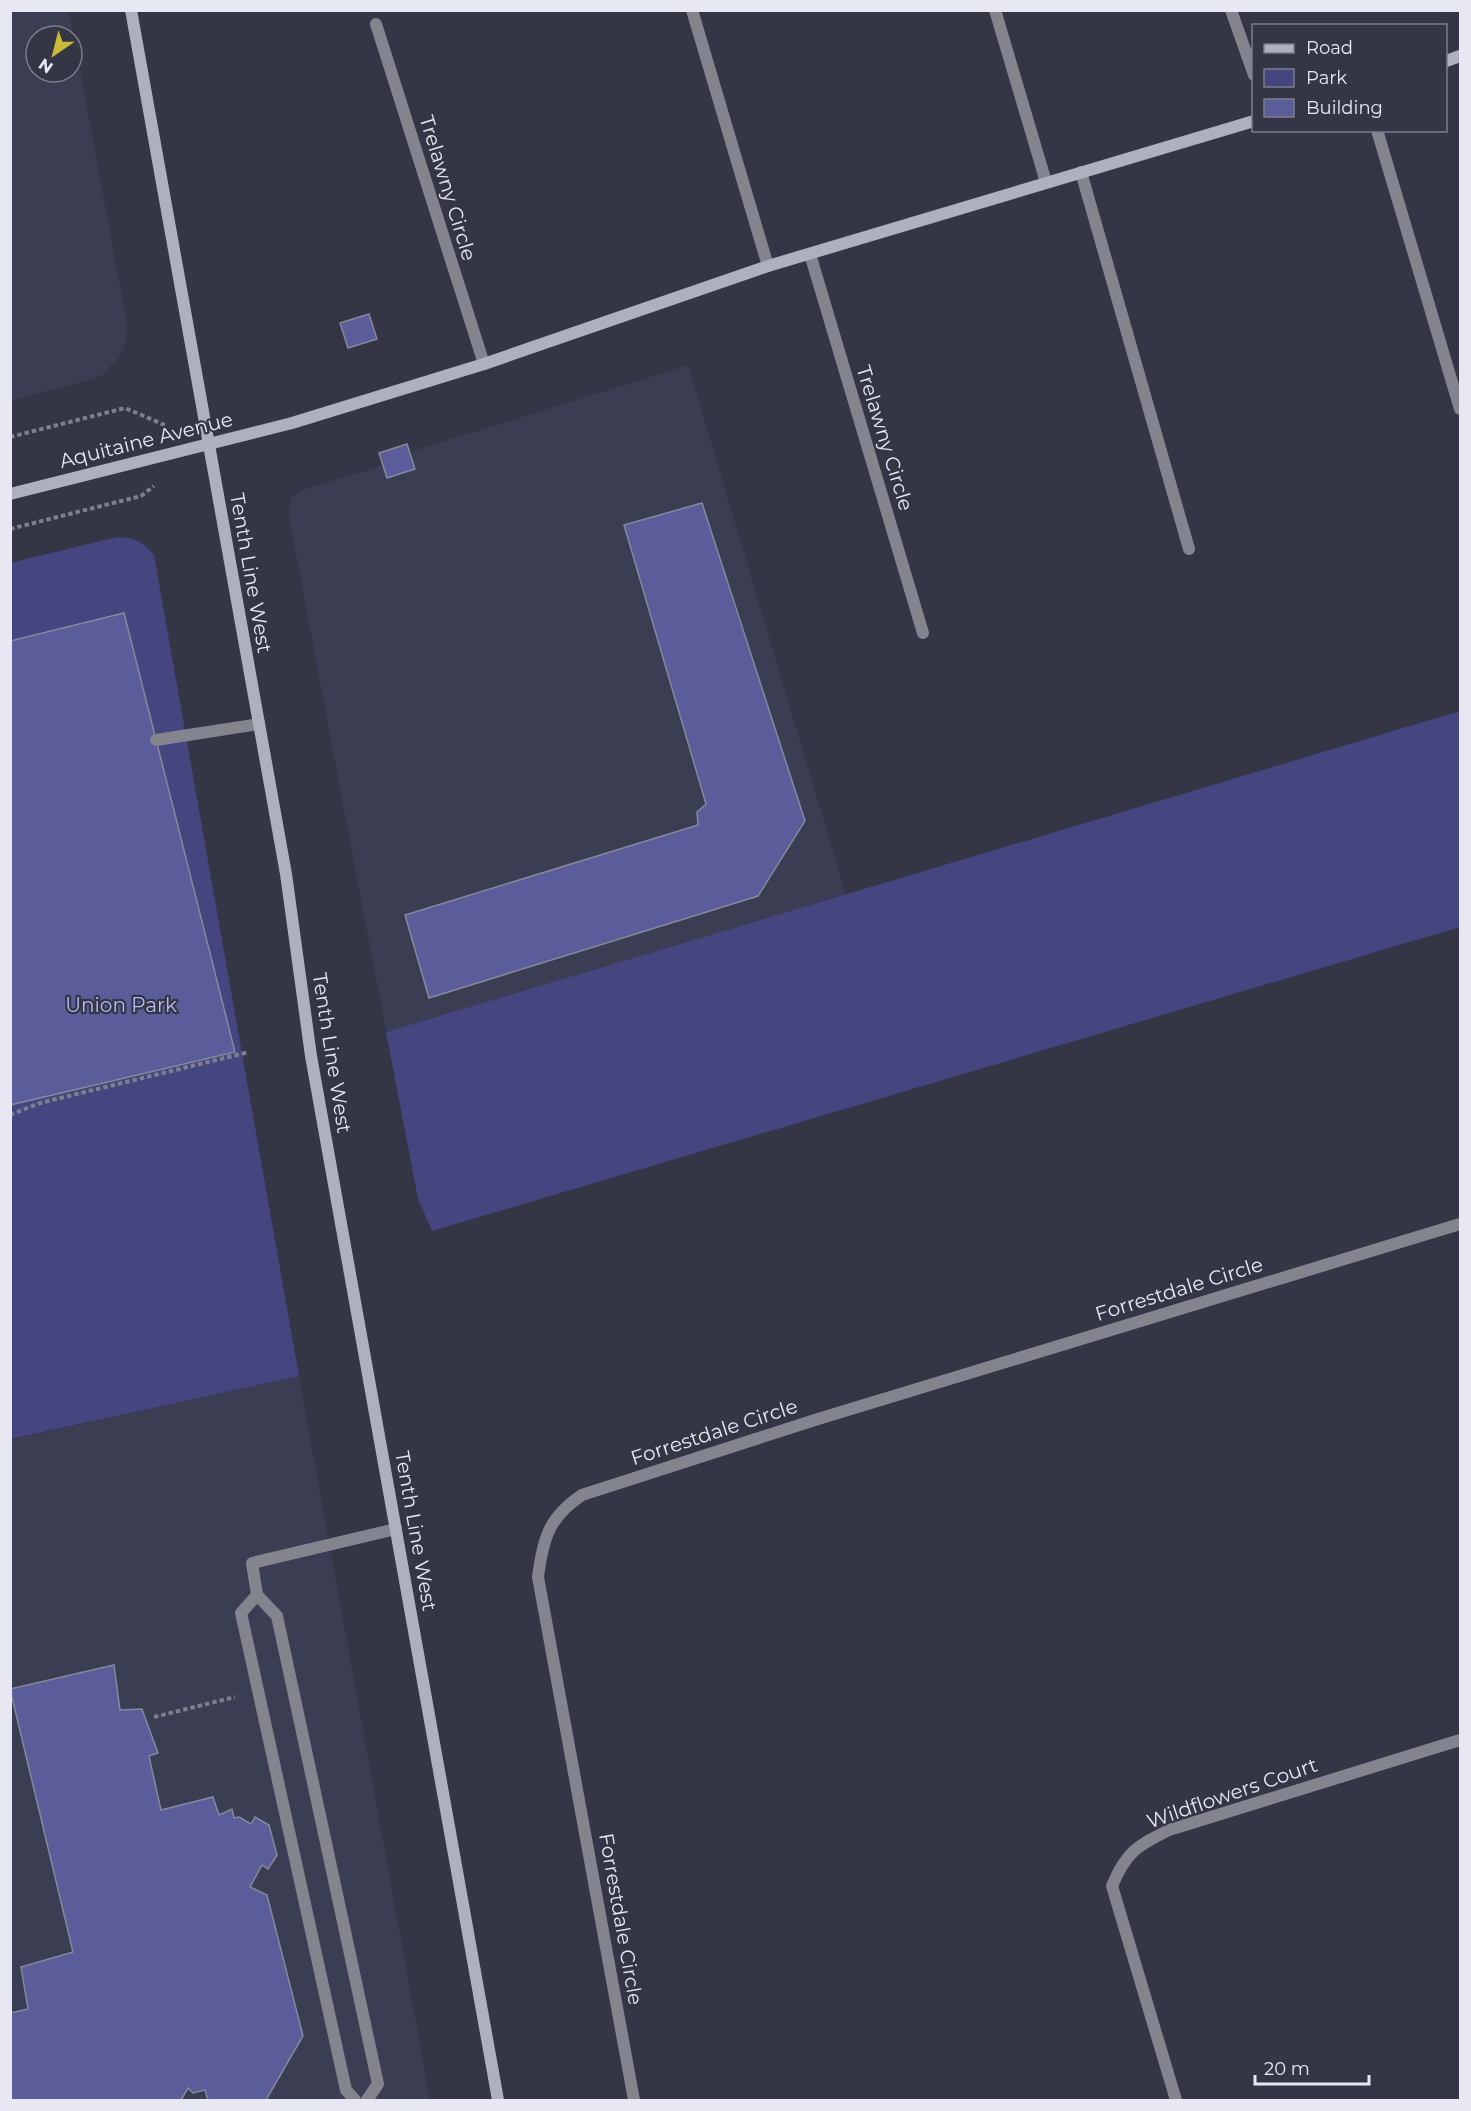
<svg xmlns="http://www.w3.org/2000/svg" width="1471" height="2111" font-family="Montserrat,sans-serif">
<rect width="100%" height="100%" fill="#343545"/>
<!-- built -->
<g fill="#3b3d53" fill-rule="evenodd">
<path d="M10,11H69L126,318L127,338L121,355L100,377L11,401ZM36,36H72V72H36Z"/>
<polygon points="688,365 847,898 386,1032 292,534 288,511 292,496 304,489 375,468 419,449"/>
<polygon points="299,1376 430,2100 11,2100 10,1440"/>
</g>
<!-- green -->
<g fill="#454680">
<path d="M117,537C134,537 143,542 154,555L299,1376L11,1439L10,563Z"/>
<polygon points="1460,711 1460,927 432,1231 418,1199 386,1032"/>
</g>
<!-- building -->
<g fill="#5b5d9a" stroke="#86889b" stroke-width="1.5">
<polygon points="369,314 377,339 348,348 340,323"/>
<polygon points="407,444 415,469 387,478 379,453"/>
<polygon points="702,503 805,821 758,896 429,998 405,915 698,825 697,812 706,804 624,525"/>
<polygon points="124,613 235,1052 10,1105 10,641"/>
<polygon points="114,1665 120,1710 142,1709 158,1753 149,1756 161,1810 213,1797 219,1815 232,1809 234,1818 239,1817 251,1824 255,1817 269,1825 277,1855 268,1869 262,1865 250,1887 267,1895 303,2036 266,2100 208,2100 205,2090 193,2093 188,2088 181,2100 10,2100 10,2013 28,2009 21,1967 73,1952 10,1689"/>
</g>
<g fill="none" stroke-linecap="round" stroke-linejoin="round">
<!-- path -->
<g stroke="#7e7f8d" stroke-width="4" stroke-dasharray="4.5 3" stroke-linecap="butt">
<polyline points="10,437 125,408 167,426"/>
<polyline points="10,529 141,496 154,486"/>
<polyline points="10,1115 40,1103 249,1052"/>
<polyline points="154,1717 235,1697"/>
</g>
<!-- lane -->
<g stroke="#83848d" stroke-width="12">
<polyline points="156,740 259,724"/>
<polyline points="257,1595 277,1616 378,2084 367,2100"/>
<polyline points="355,2100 346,2090 241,1613 257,1595 252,1563 396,1529"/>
</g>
<!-- street -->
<g stroke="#83848d" stroke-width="12">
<polyline points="692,10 768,266"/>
<polyline points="995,10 1046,182"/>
<polyline points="1231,10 1254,75"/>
<polyline points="376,24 484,364"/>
<polyline points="1377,130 1460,409"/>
<polyline points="1081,172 1189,549"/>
<polyline points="810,254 923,633"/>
<path d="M634,2100L538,1577C543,1538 549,1517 582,1495L818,1419L1460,1224"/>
<path d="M1176,2100L1112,1886C1126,1852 1137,1846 1169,1830L1460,1740"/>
</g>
<!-- secondary -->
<g stroke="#aeb0bd" stroke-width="12">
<polyline points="131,10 286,874 311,1056 498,2100"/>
<polyline points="1446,61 1460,56"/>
<polyline points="10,494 292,423 484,364 768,266 1254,121"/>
</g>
</g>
<g text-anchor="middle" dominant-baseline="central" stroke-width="4.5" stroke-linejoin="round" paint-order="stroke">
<!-- street labels -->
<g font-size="20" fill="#e7e8f2" stroke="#343545">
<text transform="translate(448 188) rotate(73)">Trelawny Circle</text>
<text transform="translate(885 438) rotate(73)">Trelawny Circle</text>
<text transform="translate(146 440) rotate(-14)">Aquitaine Avenue</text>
<text transform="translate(251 573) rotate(80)">Tenth Line West</text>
<text transform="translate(332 1053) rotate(81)">Tenth Line West</text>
<text transform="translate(1179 1289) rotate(-17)">Forrestdale Circle</text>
<text transform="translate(714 1432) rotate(-18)">Forrestdale Circle</text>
<text transform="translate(416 1531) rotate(80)">Tenth Line West</text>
<text transform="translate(1232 1793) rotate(-19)">Wildflowers Court</text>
<text transform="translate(621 1919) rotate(80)">Forrestdale Circle</text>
</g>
<!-- park labels -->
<g font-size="20" fill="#b7bbf1" stroke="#343545">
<text x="121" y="1005">Union Park</text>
</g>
</g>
<!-- border -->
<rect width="1471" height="2111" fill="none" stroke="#e7e8f2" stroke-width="24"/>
<!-- legend -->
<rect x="1252" y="24" width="195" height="108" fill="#343545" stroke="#7c7d8a" stroke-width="1.5"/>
<rect x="1264" y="44" width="30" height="9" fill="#aeb0bd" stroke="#7c7d8a" stroke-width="1.5"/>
<text x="1306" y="54" font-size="18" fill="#e7e8f2">Road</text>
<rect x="1264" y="69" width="30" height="18" fill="#454680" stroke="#7c7d8a" stroke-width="1.5"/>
<text x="1306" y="84" font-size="18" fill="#e7e8f2">Park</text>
<rect x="1264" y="99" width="30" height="18" fill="#5b5d9a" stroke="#7c7d8a" stroke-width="1.5"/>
<text x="1306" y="114" font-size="18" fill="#e7e8f2">Building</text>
<!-- north arrow -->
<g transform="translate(54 54) rotate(215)"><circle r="28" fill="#343545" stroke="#7c7d8a" stroke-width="1.5"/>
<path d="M0-4.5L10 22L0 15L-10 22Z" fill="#ccb939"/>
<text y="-9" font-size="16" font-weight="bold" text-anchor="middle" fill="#e7e8f2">N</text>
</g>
<!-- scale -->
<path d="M1255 2075v9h114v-9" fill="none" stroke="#e7e8f2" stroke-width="3"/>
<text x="1264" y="2075" font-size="18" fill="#e7e8f2" stroke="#343545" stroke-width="4.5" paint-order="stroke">20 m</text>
</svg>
